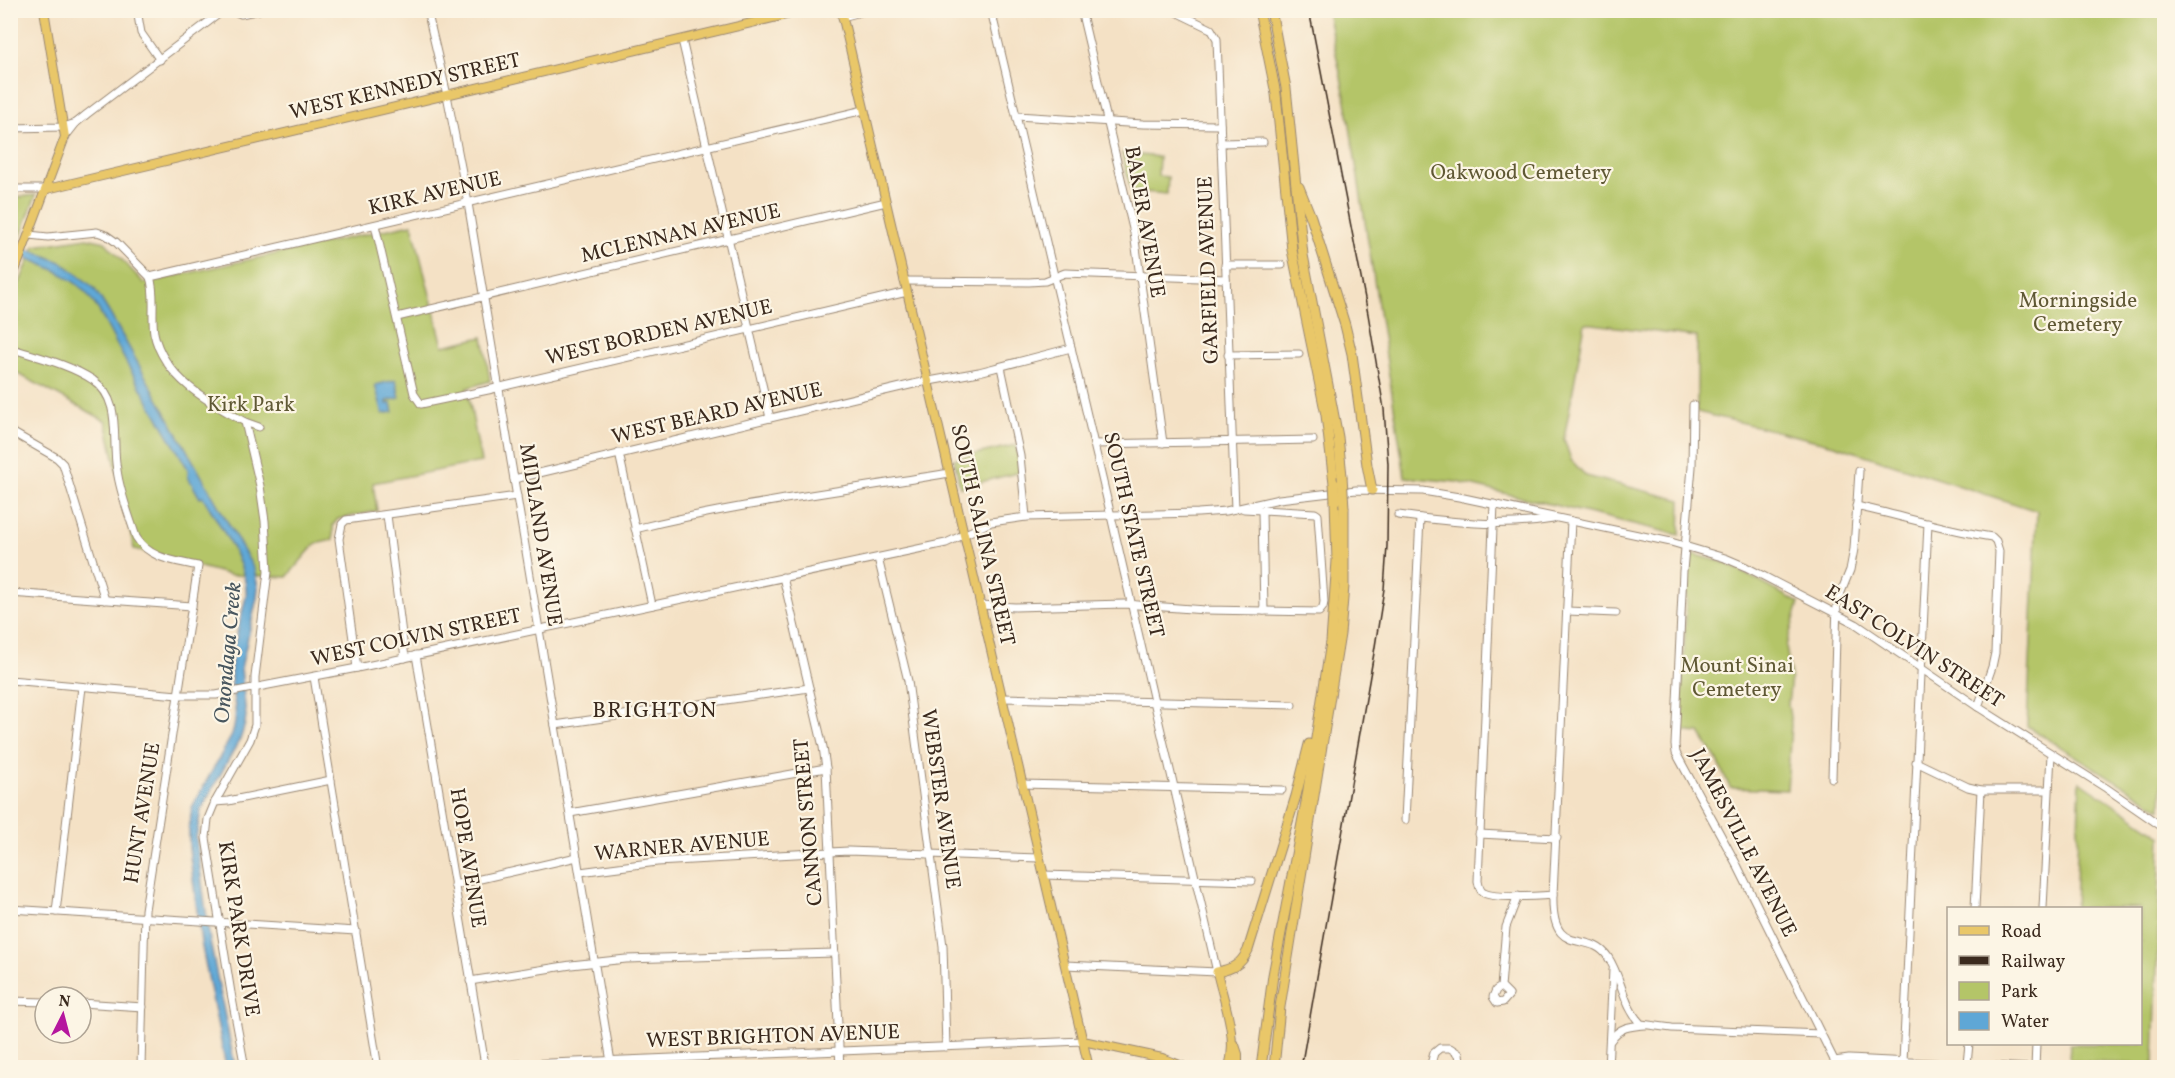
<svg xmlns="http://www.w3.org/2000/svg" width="2175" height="1078" font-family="Vollkorn,serif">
<rect width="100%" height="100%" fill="#fcf5e5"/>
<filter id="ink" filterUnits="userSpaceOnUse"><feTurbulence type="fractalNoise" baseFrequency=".0167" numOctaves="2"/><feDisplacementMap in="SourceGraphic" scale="12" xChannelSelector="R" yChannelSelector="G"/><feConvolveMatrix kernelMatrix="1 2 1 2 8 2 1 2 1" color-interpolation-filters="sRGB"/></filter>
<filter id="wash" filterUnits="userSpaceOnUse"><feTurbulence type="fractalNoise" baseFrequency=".008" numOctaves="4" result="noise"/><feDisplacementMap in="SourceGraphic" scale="24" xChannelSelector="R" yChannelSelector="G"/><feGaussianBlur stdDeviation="1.35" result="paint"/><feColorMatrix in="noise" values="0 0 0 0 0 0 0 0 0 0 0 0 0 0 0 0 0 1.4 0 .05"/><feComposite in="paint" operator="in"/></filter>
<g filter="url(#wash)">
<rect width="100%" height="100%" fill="#f4e1c5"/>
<!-- green -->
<g fill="#b4c568" stroke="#787843" stroke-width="1.5">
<polygon points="1327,11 2164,11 2164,733 2161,809 2027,726 2037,511 1834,445 1697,412 1697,337 1585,323 1564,439 1571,460 1586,476 1681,500 1680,535 1457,482 1405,477 1346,101"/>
<polygon points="1122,153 1159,157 1158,176 1168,177 1167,194 1131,191"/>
<polygon points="36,195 11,262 11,198"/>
<polygon points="412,224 443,346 483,337 490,381 467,388 481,462 373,483 377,511 338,519 333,525 333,540 315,544 287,577 230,575 134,549 106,421 11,370 10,306 35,246 87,238 105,242 144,283"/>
<polygon points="1016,445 1021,472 960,487 954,459"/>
<polygon points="1689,553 1725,563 1799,603 1786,646 1791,678 1788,704 1791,724 1787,790 1730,788 1718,761 1700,733 1680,731"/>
<polygon points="2080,781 2161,836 2154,1065 2069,1061 2070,1044 2140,1044 2140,908 2075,908"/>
</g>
<!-- water -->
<g fill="#5fa7d6" stroke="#4d687a" stroke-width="1.5">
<path d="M10,242L61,262L77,274L94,288L109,312L254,569L258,587L257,598L241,668L246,716L245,724L241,737L201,810L196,838L210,941L235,1067H226L201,942L189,848V829L192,807L232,735C241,705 229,696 231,670C232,646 241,620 246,596C249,567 218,523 203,497L200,498L188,477V469L128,366L98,309L87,294L78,285L59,272L11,251Z"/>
<polygon points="396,380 400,398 387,401 387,404 391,403 393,412 383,414 375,385"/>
</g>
</g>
<g filter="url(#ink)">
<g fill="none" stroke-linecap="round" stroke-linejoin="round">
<defs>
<g id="minor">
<polyline points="137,10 141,33 160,60"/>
<polyline points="231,10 241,14 259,10"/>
<polyline points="427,10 447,95 468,203 612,1068"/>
<polyline points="991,10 1111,516 1217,972 1065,965"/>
<polyline points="1081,10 1134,233 1163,443"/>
<polyline points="1172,10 1211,29 1217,39 1235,509"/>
<polyline points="842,17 868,10"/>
<polyline points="682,40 770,418"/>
<polyline points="1017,116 1143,124 1220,125"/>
<polyline points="10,128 63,127 76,123"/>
<polyline points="65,137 76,123 87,114 224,10"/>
<polyline points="1221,143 1263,142"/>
<polyline points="10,189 47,189"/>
<polyline points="375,225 414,394 421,404 488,390 907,292"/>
<polyline points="29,235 48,237 97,232 106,235 116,242 150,277 864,110"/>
<polyline points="1225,265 1282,265"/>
<path d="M150,277C156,294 151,315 154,333C163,377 208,402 245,422L260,486L265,521L268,572L255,677V725L250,740L215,802L208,819L206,838L231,993L245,1068"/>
<polyline points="904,281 1029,282 1045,281 1065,273 1226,279"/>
<polyline points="397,317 886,202"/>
<path d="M10,348C37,357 69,364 93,380C123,401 111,439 117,470C120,493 129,515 136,537C149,559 176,561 198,566L145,910L141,1068"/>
<polyline points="1228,355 1299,354"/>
<polyline points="1001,367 1020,456 1026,517"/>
<polyline points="1693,405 1692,467 1683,571 1675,745 1676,753 1737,865 1838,1068"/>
<polyline points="245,422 259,427"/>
<polyline points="10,431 57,458 63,464 105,600"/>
<polyline points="1094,444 1313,440"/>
<polyline points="619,453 652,605"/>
<polyline points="514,479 918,383 979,372 1071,348"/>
<path d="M1494,504L1478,881C1479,885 1479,891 1484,893C1496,899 1539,896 1553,895"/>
<path d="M1856,506C1902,516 1946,530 1992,537L1996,541L1999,551L1995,653L1992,667L1978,707"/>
<polyline points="1262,512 1264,611"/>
<polyline points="387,515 405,658"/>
<path d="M1398,515C1450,522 1501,528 1553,519"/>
<path d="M1571,521L1553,895C1551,961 1589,928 1608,957C1622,978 1623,1006 1641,1024L1672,1028L1821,1034"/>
<path d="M635,529C739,503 844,491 949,473"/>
<polyline points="878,558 908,681 943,946 946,1047"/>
<polyline points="783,577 823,747 826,768 840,1068"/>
<polyline points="10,593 192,606"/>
<polyline points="980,605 1015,607 1124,604 1205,610 1319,612 1323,607 1324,602 1318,515 1315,513 1244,509"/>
<polyline points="1567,611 1616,613"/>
<polyline points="416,655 485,1065"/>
<polyline points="357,668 339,539 342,524 346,520 517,496"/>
<polyline points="314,677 378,1068"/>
<polyline points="10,680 178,695 216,695 357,668 946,543 991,522 1026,517 1198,513 1226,511 1279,499 1356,490 1423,491 1459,497 1671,542 1725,558 1746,567 1856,624 1978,707 2106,788 2164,828"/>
<polyline points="1002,698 1292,705"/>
<polyline points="555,725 809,688"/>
<polyline points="1916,762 1968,787 1981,790 2048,790"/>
<polyline points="1832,778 1837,602 1850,570 1854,549 1859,471"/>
<polyline points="1021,784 1282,790"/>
<polyline points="215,802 228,801 331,780"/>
<polyline points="570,813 826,768"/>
<polyline points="1405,820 1420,518"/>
<polyline points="1479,834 1557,838"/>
<polyline points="580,872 657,862 848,851 1039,858"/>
<polyline points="1043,875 1252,881"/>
<polyline points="454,885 577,857"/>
<polyline points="1975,908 1981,790"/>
<polyline points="2043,908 2051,754"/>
<polyline points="10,909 356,931"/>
<polyline points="56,912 82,687"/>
<polyline points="470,981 571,965 626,959 835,953"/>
<polyline points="1501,987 1509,995 1503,1002 1497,1003 1493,997 1496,990 1501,987 1506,927 1518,896"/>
<polyline points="10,1001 45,1002"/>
<polyline points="81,1003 143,1007"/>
<path d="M1611,1040C1619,1027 1630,1026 1645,1025"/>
<polyline points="1834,1061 1849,1059 2032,1068"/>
<polyline points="1903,1062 1928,523"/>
<polyline points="1967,1064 1969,1044"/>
<polyline points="429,1068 1083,1041"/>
<polyline points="1430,1068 1434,1053 1440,1048 1450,1048 1459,1054 1461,1068"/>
<polyline points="1608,1068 1613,970"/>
<polyline points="2035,1068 2036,1044"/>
<polyline points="2163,1068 2164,1021"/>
</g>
<g id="major">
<polyline points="841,10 1089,1068"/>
<polyline points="47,189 807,10"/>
<polyline points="10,284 65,137 44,10"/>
<path d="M1217,972C1224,1003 1238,1035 1229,1068"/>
<polyline points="1083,1041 1162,1058 1187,1068"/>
<polyline points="1235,1045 1238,1054 1238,1068"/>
</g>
<g id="highway">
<polyline points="1259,10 1276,94 1292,250 1326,415 1334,483"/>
<polyline points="1271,10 1286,88 1303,255 1338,437 1342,476"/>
<polyline points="1299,187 1311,217 1345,325 1352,354 1367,465 1372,490"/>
<path d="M1217,972C1232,969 1241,965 1248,950L1296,796L1309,744"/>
<polyline points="1261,1068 1273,975 1306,802 1331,642 1337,561 1335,501"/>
<polyline points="1274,1068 1280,1007 1340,634 1344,586 1344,508"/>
</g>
</defs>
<!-- minor casing -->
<use href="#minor" stroke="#988672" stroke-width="9"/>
<!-- major casing -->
<use href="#major" stroke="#988672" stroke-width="10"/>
<!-- highway casing -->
<use href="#highway" stroke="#988672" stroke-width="11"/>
<!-- minor -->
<use href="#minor" stroke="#fff" stroke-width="7"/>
<!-- major -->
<use href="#major" stroke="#e9c769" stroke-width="8"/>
<!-- highway -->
<use href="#highway" stroke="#e9c769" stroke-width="9"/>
<!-- rail -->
<polyline stroke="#3b2a1e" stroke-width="1.5" points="1301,1068 1374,653 1384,589 1387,546 1388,464 1384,409 1368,314 1309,10"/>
<defs>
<g id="highway-bridge">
<polyline points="1342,476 1344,508"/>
<polyline points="1334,483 1335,501"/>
</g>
</defs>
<!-- highway-bridge casing -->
<use href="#highway-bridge" stroke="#988672" stroke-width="11" stroke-linecap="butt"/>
<!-- highway-bridge -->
<use href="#highway-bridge" stroke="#e9c769" stroke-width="9"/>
</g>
</g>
<g text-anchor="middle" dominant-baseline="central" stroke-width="4.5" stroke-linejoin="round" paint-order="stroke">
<!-- street labels -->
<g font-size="21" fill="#3b2a1e" stroke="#fcf5e5">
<text transform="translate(405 87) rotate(-13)">WEST KENNEDY STREET</text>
<text transform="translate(435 194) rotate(-13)">KIRK AVENUE</text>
<text transform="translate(1144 222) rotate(80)">BAKER AVENUE</text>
<text transform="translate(681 234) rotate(-13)">MCLENNAN AVENUE</text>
<text transform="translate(1209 270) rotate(-92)">GARFIELD AVENUE</text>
<text transform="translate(659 333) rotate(-13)">WEST BORDEN AVENUE</text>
<text transform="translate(717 414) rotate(-13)">WEST BEARD AVENUE</text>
<text transform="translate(540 535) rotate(81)">MIDLAND AVENUE</text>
<text transform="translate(982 535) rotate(77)">SOUTH SALINA STREET</text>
<text transform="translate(1133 535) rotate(77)">SOUTH STATE STREET</text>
<text transform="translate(416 638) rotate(-12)">WEST COLVIN STREET</text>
<text transform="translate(1914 647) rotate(33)">EAST COLVIN STREET</text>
<text transform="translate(940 799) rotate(82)">WEBSTER AVENUE</text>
<text transform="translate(143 813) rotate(-81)">HUNT AVENUE</text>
<text transform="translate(809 822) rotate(-95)">CANNON STREET</text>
<text transform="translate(1743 843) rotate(63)">JAMESVILLE AVENUE</text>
<text transform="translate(682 847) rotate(-5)">WARNER AVENUE</text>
<text transform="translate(467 858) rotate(81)">HOPE AVENUE</text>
<text transform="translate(238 929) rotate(81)">KIRK PARK DRIVE</text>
<text transform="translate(773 1037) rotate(-2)">WEST BRIGHTON AVENUE</text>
</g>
<!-- park labels -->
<g font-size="21" fill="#5f5834" stroke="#fcf5e5">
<text x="1521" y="173">Oakwood Cemetery</text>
<text x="2078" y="301">Morningside<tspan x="2078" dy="24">Cemetery</tspan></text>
<text x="251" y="405">Kirk Park</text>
<text x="1737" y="666">Mount Sinai<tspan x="1737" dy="24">Cemetery</tspan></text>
</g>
<!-- water labels -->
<g font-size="22" font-style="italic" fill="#48565e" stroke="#fcf5e5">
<text transform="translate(229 653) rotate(-85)">Onondaga Creek</text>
</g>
<!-- neighbourhood labels -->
<g font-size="22" letter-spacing="1.5" fill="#3b2a1e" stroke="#fcf5e5">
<text x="655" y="711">BRIGHTON</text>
</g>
</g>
<!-- margin -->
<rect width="2175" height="1078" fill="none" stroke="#fcf5e5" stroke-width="36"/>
<!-- legend -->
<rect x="1947" y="907" width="195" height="138" fill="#fcf5e5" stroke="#afa495" stroke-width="1.5"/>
<rect x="1959" y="926" width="30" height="9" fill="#e9c769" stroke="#afa495" stroke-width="1.5"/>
<text x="2001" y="937" font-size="18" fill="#3b2a1e">Road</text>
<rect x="1959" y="956" width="30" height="9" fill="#3b2a1e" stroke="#afa495" stroke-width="1.5"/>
<text x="2001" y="967" font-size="18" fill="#3b2a1e">Railway</text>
<rect x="1959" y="982" width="30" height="18" fill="#b4c568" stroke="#afa495" stroke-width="1.5"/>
<text x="2001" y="997" font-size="18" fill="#3b2a1e">Park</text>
<rect x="1959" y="1012" width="30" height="18" fill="#5fa7d6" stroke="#afa495" stroke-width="1.5"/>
<text x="2001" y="1027" font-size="18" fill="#3b2a1e">Water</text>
<!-- north arrow -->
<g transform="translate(63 1015) rotate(6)"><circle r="28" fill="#fcf5e5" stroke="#afa495" stroke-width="1.5"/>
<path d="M0-4.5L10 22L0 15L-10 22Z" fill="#b5179e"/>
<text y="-9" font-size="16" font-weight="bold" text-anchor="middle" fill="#3b2a1e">N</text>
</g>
</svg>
